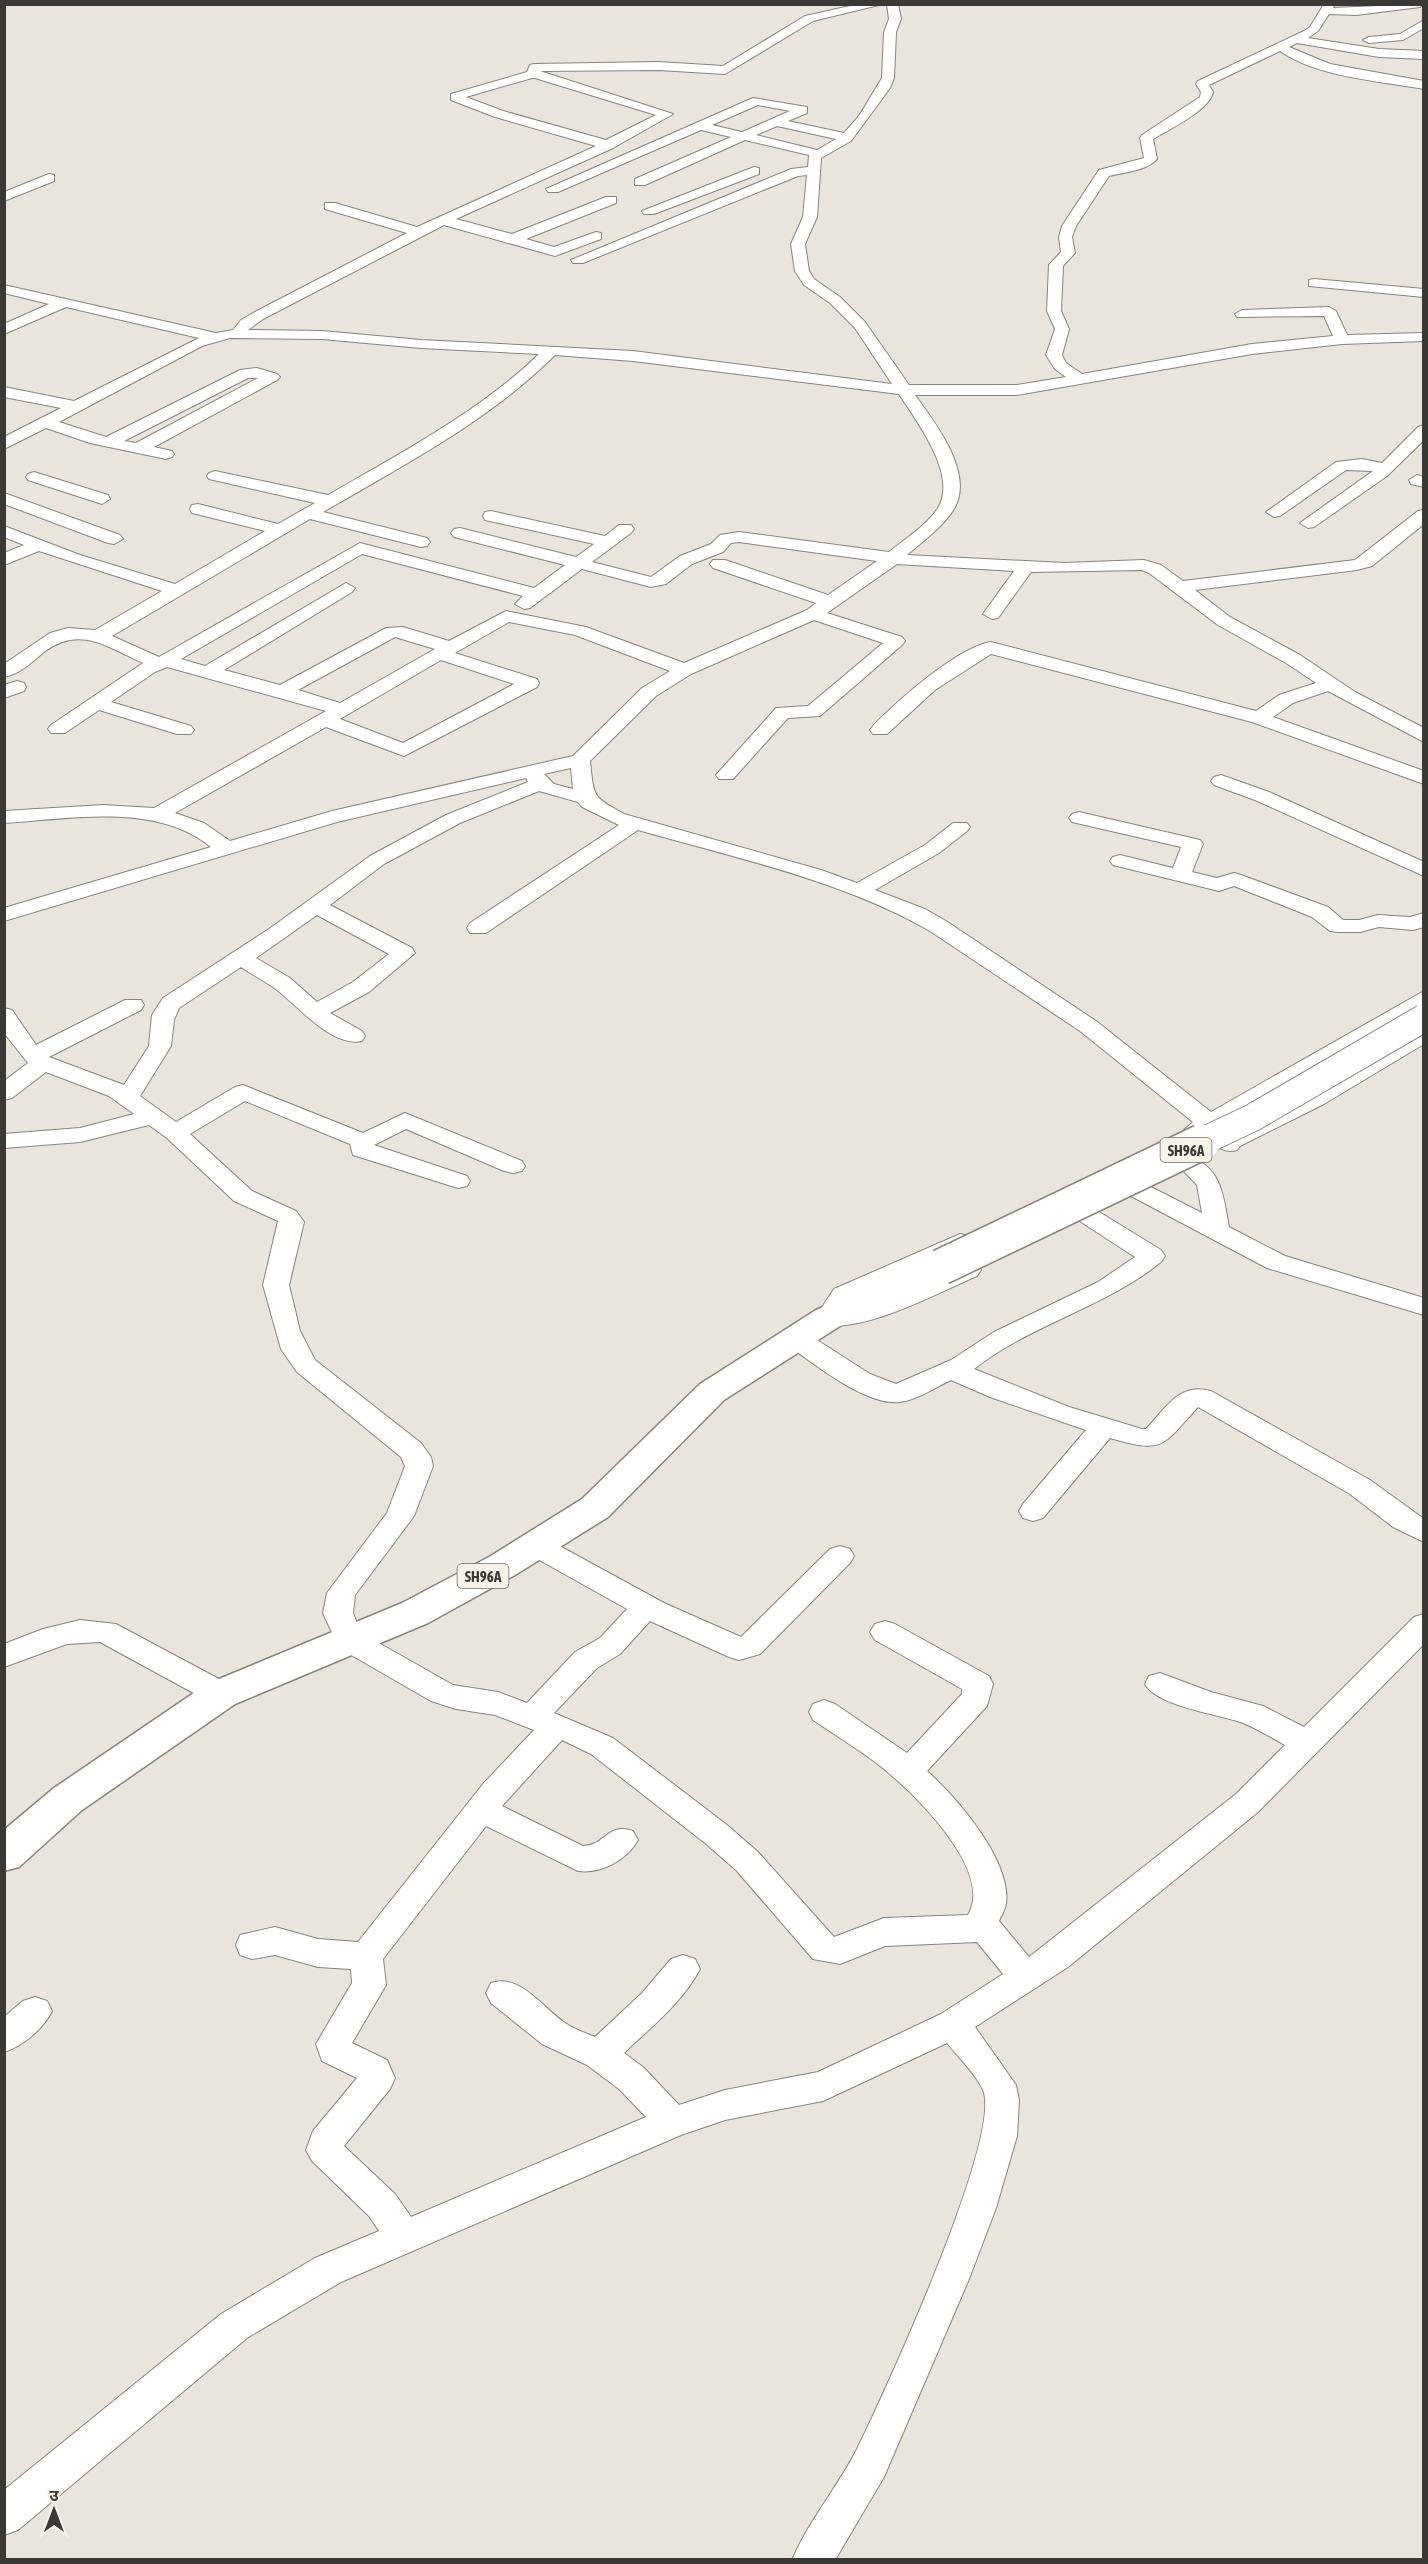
<svg xmlns="http://www.w3.org/2000/svg" width="1428" height="2564" font-family="'Asap Condensed','Noto Sans Devanagari',sans-serif">
<rect width="100%" height="100%" fill="#e9e5dc"/>
<g fill="none" stroke-linecap="round" stroke-linejoin="round">
<defs>
<g id="minor">
<path d="M859,4H883L813,21L725,74L659,70L540,71L673,114L613,148L456,219L512,234L606,197H616V203L526,239L554,247L596,232L601,233V239L555,256L444,225L263,319L248,330L322,331L421,340L633,351L892,384L855,328L830,303L804,285L795,271L791,244L803,217L807,175L798,176L583,263H573L571,260L791,169L808,167L809,155L745,140L645,185H635V179L731,137L701,130L558,192H548L546,189L753,98L807,107V113L788,121L844,133L859,116L882,78L884,32L889,19L887,4H898L901,19L896,32L894,78L890,88L851,141L821,158L817,217L805,244L809,271L814,279L840,297L865,322L909,385H1017L1066,377L1055,369L1046,355L1055,329L1047,311L1049,265L1061,252L1059,237L1062,226L1099,170L1144,158L1140,138L1142,135L1200,97L1201,92L1196,84L1198,81L1304,31L1310,27L1324,4H1335L1333,8L1424,4L1420,7L1356,15L1329,14L1318,31L1308,38L1379,49L1424,51V59L1379,57L1297,43L1289,47L1330,64L1424,81V89C1380,81 1316,77 1280,51L1209,85L1213,92C1210,110 1168,130 1153,139L1157,159C1146,171 1125,172 1109,176L1076,226L1072,237L1075,253L1063,266L1061,311L1069,329L1062,355L1066,363L1082,374L1252,344L1333,336L1324,316L1237,317L1235,314L1242,310L1329,307L1336,311L1347,335L1424,333V341L1342,344L1252,354L1017,395H915C935,423 975,473 954,509C943,527 923,541 907,555L1064,563L1144,560L1161,565L1183,581L1355,560L1418,511L1424,510V524L1372,566L1357,570L1195,590L1230,617L1300,655L1355,692L1424,728V742L1328,691L1293,703L1273,717L1424,771V784L1252,722L991,654L935,690L887,734H873L870,730L873,726C897,701 958,647 991,642L1256,711L1279,695L1316,683L1286,663L1218,625L1149,573L1142,570L1031,572L998,618L992,619L983,614L1014,571L897,564L827,613L902,637L905,641L902,645L820,716L788,718L733,779H719L716,775L776,708L808,706L883,643L814,620L691,674L656,696L590,761C594,798 592,796 624,814L821,870L857,883L925,845L953,823H967L970,827L967,831L939,853L875,890L925,909L946,921L1096,1021L1211,1112L1424,991V1008L1224,1124L1232,1133L1308,1094L1416,1029L1424,1027V1044L1324,1104L1240,1146L1237,1150C1221,1154 1216,1145 1207,1134L1196,1137L1188,1135L1184,1130L1193,1122L1080,1031L930,931C844,881 733,857 638,830L486,933H470L467,928L470,923L619,825L582,807L578,802L539,791L460,823L384,864L330,905L412,948L415,953L369,992L330,1013L362,1031L365,1036L362,1041C331,1048 296,1003 273,987C263,980 251,974 241,967L179,1008L174,1020L171,1046L140,1096L176,1122L235,1087L243,1085L363,1133L405,1113L522,1161L525,1166L522,1171L513,1173L504,1171L406,1129L374,1145L467,1176L470,1181L467,1186L458,1188L353,1155L350,1144L245,1101L190,1134L252,1191L296,1211L304,1222L289,1285L300,1331L315,1360L421,1443L431,1457L433,1466L414,1516L355,1595L353,1613L361,1633L453,1685L498,1692L527,1703L575,1652L600,1638L627,1609L525,1552L521,1545L525,1538L535,1535L545,1538L664,1603L741,1637L830,1549L840,1546L850,1549L854,1556L850,1563L760,1654L750,1657L739,1660L729,1657L650,1621L620,1654L597,1668L554,1713L613,1738L727,1825L758,1852L834,1937L884,1918L968,1915C995,1870 911,1790 879,1765C858,1749 835,1735 813,1720L809,1712L813,1704L824,1700L835,1704L907,1753L962,1694V1689L875,1640L870,1632L875,1624L885,1621L895,1624L989,1676L993,1684L987,1706L927,1771C957,1798 1012,1861 1006,1904C1005,1910 1001,1916 999,1921L1029,1957L1236,1794L1285,1745C1272,1738 1258,1729 1243,1723C1219,1714 1158,1707 1145,1684L1149,1676L1160,1673L1211,1692L1263,1706L1304,1727L1414,1617L1424,1614V1644L1258,1812L1068,1967L975,2027L1016,2085L1019,2100L1017,2136L996,2208L969,2279L884,2477L835,2560H792C809,2520 838,2487 857,2449C883,2396 1003,2136 983,2090C976,2074 958,2057 947,2043L823,2101L725,2120L681,2135L341,2282L247,2338L18,2530L4,2535V2490L221,2314L315,2258L379,2231L369,2216L312,2161L306,2150L313,2131L357,2078L322,2061L316,2044L352,1983L351,1969L318,1967L275,1955L252,1959L240,1955L236,1945L240,1935L275,1927L318,1939L358,1942L483,1784L534,1730L495,1715L456,1709L431,1701L339,1648L323,1613L327,1593L387,1513L405,1466L401,1457L297,1372L281,1349L263,1285L278,1221L234,1201L167,1138L149,1125L80,1142L4,1148V1134L80,1128L134,1114L109,1096L46,1072L12,1098L4,1100V1081L28,1063L4,1033V1008L12,1010L36,1045L125,1000H141L144,1005L141,1010L49,1057L124,1085L149,1046L152,1015L163,998L269,929L370,856L446,815L528,782L526,778L337,822L4,921V908L211,847C156,802 71,819 4,823V811L103,805L154,808L326,711L167,667L155,672L111,702L191,726L194,730L191,734H177L99,710L65,733H51L48,729L51,725L143,663C107,647 80,625 44,652C32,662 20,674 4,677V664L50,633L68,628L95,630L162,591L39,551L4,565V553L24,545L4,537V526L80,555L175,584L265,531L192,513L190,509L192,505L198,504L278,524L315,503L209,479L207,476L209,473L215,471L328,495C398,455 482,410 539,354L421,348L322,339L230,338L202,346L59,422L106,437L240,370L257,368L277,374L280,377L277,380L154,447L172,451L174,454L172,457L166,459L90,443L46,428L4,449V437L61,408L4,397V387L74,401L199,338L66,307L4,334V324L49,304L4,293V285L216,333L233,330L241,320L253,313L407,233L325,209V203H335L417,227L596,146L495,117L451,100V94L527,72L530,65L534,64L659,62L723,66L805,16ZM532,78H535L656,115L606,140L503,111L466,97ZM758,105L790,111L742,132L712,125ZM777,126L836,139L817,150L756,135ZM555,355L633,361L899,394C917,422 958,475 938,508C927,525 905,539 889,552L739,532L720,535L711,544L680,556L651,577L592,562L631,533L634,529L631,525H619L605,536L491,511L485,512L483,516L485,520L594,544L576,557L460,528L454,529L451,533L454,537L565,565L534,588L360,543L159,657L112,636L310,519L421,547L427,546L430,542L427,538L323,512C402,466 489,421 555,355ZM248,378H258L136,443L124,441ZM739,542L877,561L828,595L725,560H713L710,564L713,568L816,603L807,610L684,663L586,627L506,611L449,641L403,627L386,628L280,685L224,670L352,592L355,588L346,583L205,666L181,659L362,554L523,596L515,604L524,609L530,608L582,569L651,587L666,584L692,564L723,552L731,543ZM509,622L575,635L670,671L642,688L573,756L332,811L230,841L204,823L175,813L326,727L404,756L537,687L539,683L537,679L455,653ZM395,637L435,649L340,703L298,690ZM441,660L514,684L403,743L340,719ZM571,768L573,789L554,784L544,774ZM317,915L389,954L353,982L317,1002L290,978L256,958ZM562,1740L591,1754L705,1843L736,1870L813,1959L840,1964L885,1946L977,1942L1003,1974L941,2014L818,2072L725,2090L679,2105L643,2067L624,2053C650,2028 683,2002 700,1969L695,1959L683,1955L671,1959L642,1993L595,2037C585,2033 574,2029 565,2023C543,2008 520,1973 491,1983L486,1993L491,2003L542,2044L587,2065L619,2089L646,2117L411,2217L395,2194L344,2146L390,2089L395,2078L387,2060L352,2043L386,1985L383,1959L486,1826L578,1871C601,1874 627,1860 638,1840L633,1831C607,1822 605,1846 583,1846L502,1806Z"/>
<polygon points="1424,20 1424,28 1403,40 1369,43 1363,40 1369,37 1400,34"/>
<polygon points="754,167 759,168 759,174 654,214 644,214 642,211"/>
<polygon points="49,174 54,175 54,181 4,201 4,192"/>
<polygon points="1314,279 1424,289 1424,297 1309,286 1309,280"/>
<polygon points="1424,425 1424,440 1387,476 1314,527 1308,528 1300,523 1373,471 1346,470 1280,516 1274,517 1266,512 1336,462 1362,459 1382,463 1418,427"/>
<polygon points="34,472 108,495 110,499 102,504 28,480 26,477 28,474"/>
<polygon points="1417,475 1424,477 1424,487 1411,484 1409,480"/>
<polygon points="4,493 120,535 123,539 114,544 108,543 4,504"/>
<polygon points="17,681 24,683 26,687 24,691 4,698 4,685"/>
<polygon points="1221,775 1269,792 1424,862 1424,876 1255,800 1214,785 1211,781 1214,777"/>
<polygon points="1079,812 1200,840 1203,844 1192,872 1217,878 1234,873 1241,875 1328,907 1343,920 1359,920 1378,915 1410,917 1424,913 1424,927 1413,930 1379,927 1360,932 1338,932 1330,931 1312,917 1234,886 1219,891 1113,865 1110,861 1113,857 1120,855 1173,868 1181,847 1072,822 1069,818 1072,814"/>
<path d="M1190,1158C1222,1166 1224,1200 1229,1227L1285,1256L1424,1298V1315L1267,1268L1131,1196L1128,1191L1131,1186L1140,1183L1149,1186L1202,1213L1197,1185L1178,1165L1181,1160Z"/>
<path d="M1087,1207L1096,1210L1161,1250L1165,1256L1161,1262C1104,1308 1031,1324 974,1369L1069,1407L1142,1429H1146C1166,1408 1179,1382 1211,1391L1370,1480L1424,1519V1542L1393,1527L1350,1494L1198,1407C1162,1446 1165,1454 1110,1438L1043,1518L1033,1521L1023,1518L1019,1511L1023,1504L1086,1430L990,1397L951,1380C936,1387 917,1400 900,1402C865,1406 812,1362 785,1343L781,1337L785,1331L794,1328L803,1331L870,1374L896,1384L951,1360L994,1332L1098,1282L1135,1257L1078,1220L1075,1215L1078,1210Z"/>
<path d="M960,1234L969,1236L973,1242L969,1248L852,1301L848,1307L863,1305L968,1262L977,1264L981,1270L977,1276C937,1293 861,1335 819,1324L815,1318L834,1289Z"/>
<polygon points="80,1620 116,1624 232,1686 236,1694 232,1702 221,1705 210,1702 100,1642 67,1644 4,1667 4,1644 43,1629"/>
<path d="M35,1997L47,2001L52,2011C43,2029 23,2046 4,2052V2017L23,2001Z"/>
</g>
<polygon id="major" points="941,1257 953,1260 957,1267 953,1274 840,1326 724,1400 608,1517 515,1575 428,1623 235,1704 82,1810 19,1867 4,1871 4,1830 54,1788 207,1684 402,1603 489,1557 582,1499 700,1384 816,1310"/>
</defs>
<!-- minor casing -->
<use href="#minor" stroke="#87847c" stroke-width="2"/>
<!-- major casing -->
<use href="#major" stroke="#87847c" stroke-width="3"/>
<!-- minor -->
<use href="#minor" fill="#fff" fill-rule="evenodd"/>
<!-- major -->
<use href="#major" fill="#fff" fill-rule="evenodd"/>
<defs>
<polyline id="major-bridge-far1" points="1199,1143 1252,1118 1424,1018"/>
<polyline id="major-bridge" points="941,1267 1202,1142"/>
</defs>
<!-- major-bridge-far1 casing -->
<use href="#major-bridge-far1" stroke="#87847c" stroke-width="29" stroke-linecap="butt"/>
<!-- major-bridge casing -->
<use href="#major-bridge" stroke="#87847c" stroke-width="38" stroke-linecap="butt"/>
<!-- major-bridge-far1 -->
<use href="#major-bridge-far1" stroke="#fff" stroke-width="27"/>
<!-- major-bridge -->
<use href="#major-bridge" stroke="#fff" stroke-width="35"/>
</g>
<g text-anchor="middle" dominant-baseline="central" stroke-width="4.5" stroke-linejoin="round" paint-order="stroke">
<!-- shield labels -->
<g fill="#f6f2e9" stroke="#72706b" stroke-width="1.5">
<rect x="1160.5" y="1138" width="51" height="24" rx="4.5"/>
<rect x="457.5" y="1564" width="51" height="24" rx="4.5"/>
</g>
<g font-size="15" font-weight="bold" fill="#3a3935">
<text x="1186" y="1150">SH96A</text>
<text x="483" y="1576">SH96A</text>
</g>
</g>
<!-- border -->
<rect width="1428" height="2564" fill="none" stroke="#3a3935" stroke-width="12"/>
<!-- north arrow -->
<g transform="translate(54 2510)" stroke="#f6f2e9" stroke-width="4.5" paint-order="stroke">
<path d="M0-4.5L10 22L0 15L-10 22Z" fill="#3a3935"/>
<text y="-9" font-size="16" font-weight="bold" text-anchor="middle" fill="#3a3935">उ</text>
</g>
</svg>
